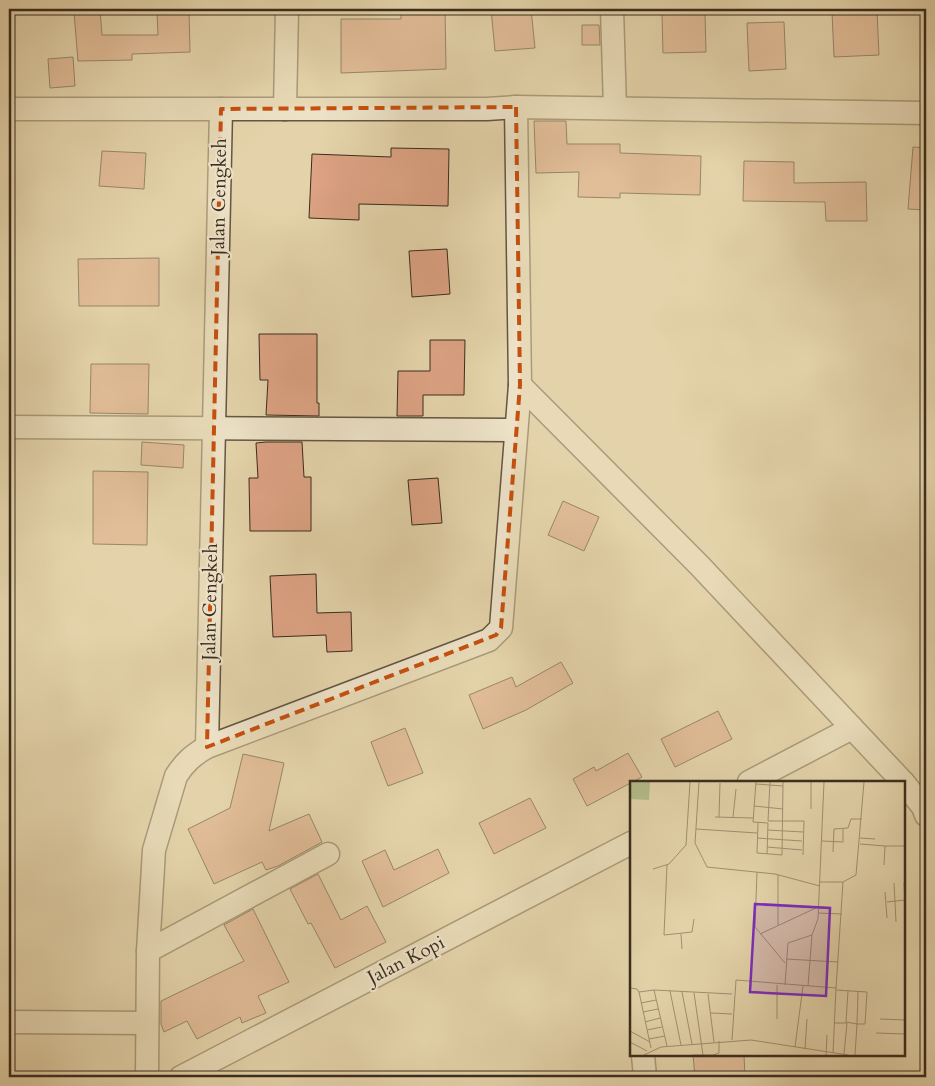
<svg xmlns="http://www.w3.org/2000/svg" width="935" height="1086" font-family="Cardo,serif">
<rect width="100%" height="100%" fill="#e4d3aa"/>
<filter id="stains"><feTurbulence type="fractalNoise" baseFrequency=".004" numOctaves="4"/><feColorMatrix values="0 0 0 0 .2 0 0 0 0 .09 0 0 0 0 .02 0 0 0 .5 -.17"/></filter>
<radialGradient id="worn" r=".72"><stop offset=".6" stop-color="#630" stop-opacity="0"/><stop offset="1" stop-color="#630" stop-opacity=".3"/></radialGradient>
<!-- building -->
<g fill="#dda384" stroke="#3a2c1e">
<polygon points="401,9 445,9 446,69 341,73 341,19 401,19"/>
<polygon points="491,9 531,9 535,48 495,51"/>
<polygon points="100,10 102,35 158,35 157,12 189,11 190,52 132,54 132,60 78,61 74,12"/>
<polygon points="877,11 879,55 834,57 832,12"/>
<polygon points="705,13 706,52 663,53 662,14"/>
<polygon points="784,22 786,69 749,71 747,23"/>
<polygon points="582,25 599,25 600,45 582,45"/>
<polygon points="73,57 75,86 50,88 48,59"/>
<polygon points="534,121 566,121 567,144 620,144 620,153 701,156 700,195 620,193 620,198 578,197 579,172 536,173"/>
<polygon points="913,147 926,148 926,210 908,209"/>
<polygon points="391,148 449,149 448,206 359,204 359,220 309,218 312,154 391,157"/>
<polygon points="102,151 146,153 144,189 99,186"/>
<polygon points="744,161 794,162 794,183 866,182 867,221 826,221 825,202 743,201"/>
<polygon points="447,249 450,294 412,297 409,251"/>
<polygon points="159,258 159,306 79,306 78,259"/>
<polygon points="259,334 317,334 317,403 319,403 319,416 266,415 268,380 260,380"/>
<polygon points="430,340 465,340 464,395 423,395 423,416 397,416 398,371 430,371"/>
<polygon points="91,364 149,364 148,414 90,413"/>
<polygon points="142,442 184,445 183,468 141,465"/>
<polygon points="266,442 302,442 304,477 311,477 311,531 250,531 249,478 258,478 256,443"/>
<polygon points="93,471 148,472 147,545 93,544"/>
<polygon points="438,478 442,523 412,525 408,480"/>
<polygon points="563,501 599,517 584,551 548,535"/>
<polygon points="316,574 317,613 351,612 352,651 327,652 326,635 273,637 270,576"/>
<polygon points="561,662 573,683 526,710 483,729 469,695 512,677 516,687"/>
<polygon points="718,711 732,739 675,767 661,739"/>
<polygon points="405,728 423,773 388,786 371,742"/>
<polygon points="628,753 642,777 587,806 573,779 594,767 596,771"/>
<polygon points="243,754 284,763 269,831 309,814 322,842 278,866 266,870 262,862 214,884 188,829 230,808"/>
<polygon points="530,798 546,828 494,854 479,823"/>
<polygon points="438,849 449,873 383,907 362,861 385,850 394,870"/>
<polygon points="318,874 341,920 367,906 386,942 335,968 311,923 308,924 290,889"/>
<polygon points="253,909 289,982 258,996 266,1013 242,1023 240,1017 197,1039 187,1021 164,1032 161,1024 161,1001 244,961 224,925"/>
<polygon points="693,1055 744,1055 745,1077 695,1077"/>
</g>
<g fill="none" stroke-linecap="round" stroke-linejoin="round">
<defs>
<g id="minor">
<polyline points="612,9 615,108"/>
<polyline points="9,109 487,109 516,107 926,113"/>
<polyline points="285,109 287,9"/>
<polyline points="520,385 699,565 903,782"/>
<polyline points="9,427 516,430"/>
<polyline points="207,747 221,109"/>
<polyline points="749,782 852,728"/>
<polyline points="904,783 923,807 926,815"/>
<polyline points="148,951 328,854"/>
<polyline points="9,1022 147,1023"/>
<polyline points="643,1055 645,1077"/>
<path d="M147,1077L148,951L154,850L176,776C185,762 193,755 207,747L489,640L501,628L520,385L516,107"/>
<polyline points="181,1077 631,843"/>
</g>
</defs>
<!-- minor casing -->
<use href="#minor" stroke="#645641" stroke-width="25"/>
<!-- minor -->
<use href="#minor" stroke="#ede2c8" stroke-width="22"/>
</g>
<!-- marked area -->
<path d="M0 0H935V1086H0ZM516,107L520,385L501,628L496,635L207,747L221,109Z" fill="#e4d3aa" fill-opacity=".55" fill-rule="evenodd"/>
<path fill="none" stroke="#c55010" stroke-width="4" stroke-dasharray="10 6" stroke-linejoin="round" d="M516,107L520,385L501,628L496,635L207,747L221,109Z"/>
<g text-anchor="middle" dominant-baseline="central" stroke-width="4.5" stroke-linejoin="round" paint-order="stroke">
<!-- street labels -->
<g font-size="19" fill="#3a2c1e" stroke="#ede2c8">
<text transform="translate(219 197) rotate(-89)">Jalan Cengkeh</text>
<text transform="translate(210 602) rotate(-89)">Jalan Cengkeh</text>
<text transform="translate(406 960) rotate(-27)">Jalan Kopi</text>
</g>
</g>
<!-- overview -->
<g transform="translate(630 781)">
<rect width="275" height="275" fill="#e4d3aa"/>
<path d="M0,1H20L19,19L0,18Z" fill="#b3bc89"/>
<path fill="none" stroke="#a09072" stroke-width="1" d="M69,1L65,62L77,86L145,93L190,105M126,1L123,41L138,42L137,73M181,1V28M126,3L153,5M124,25L153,28M85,36L123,37M89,36L90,2M103,36L106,8M138,40H174L173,74M138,40L140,1M128,42L127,72L152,74L153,1M66,48L127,52M138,49L173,51M127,57L172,60M230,57L245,58M192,60L213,61V48M230,63L255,65L254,84M255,65H275M137,66L172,69M203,71L204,48L218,47L221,38H232M37,84L34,154L62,151L64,138M23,88L39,83L56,64L60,1M127,91L125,146L155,182M148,94V144M190,101H213L226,94L234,1M264,102L266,141M274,102L275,121M255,111L257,137M257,121L275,119M188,132L212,133M51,153L52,168M130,153L188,126M156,178L208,181M147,204V238M155,204L158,162L182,154M178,205L182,154L188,138L194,1M0,207L7,208L9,211L21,267M206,207L213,101M24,209L37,265M206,209L237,211L235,243H227L228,211M40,210L51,264M218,210L216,241L227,243L225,274M9,211L24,209L102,213M52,211L62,263M64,212L73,274M78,213L84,261M11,222L26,219M13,231L28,228M81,232L102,233M250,238L275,239M15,241L30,237M204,242H217L214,273M17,249L32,246M0,250L20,261M246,252L275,253M19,258L35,255M102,259L106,199L206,207L203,272M0,261L17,270M165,266L173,205M175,268L177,238M14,274L31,266L121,259L218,274M62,274H83M83,274L89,272V260M196,274L197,254"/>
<path fill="#7b2cbf" fill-opacity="0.15" stroke="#7b2cbf" stroke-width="2.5" d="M125,123L200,127L196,215L120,211Z"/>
<rect width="275" height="275" fill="none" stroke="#3a2c1e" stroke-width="2.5"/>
</g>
<!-- margin -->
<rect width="935" height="1086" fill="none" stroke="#e4d3aa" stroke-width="30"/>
<rect x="10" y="10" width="915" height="1066" fill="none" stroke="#3a2c1e" stroke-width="2.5"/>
<rect x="15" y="15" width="905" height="1056" fill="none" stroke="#3a2c1e"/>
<rect width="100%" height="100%" filter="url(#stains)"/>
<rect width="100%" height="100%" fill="url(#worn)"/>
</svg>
